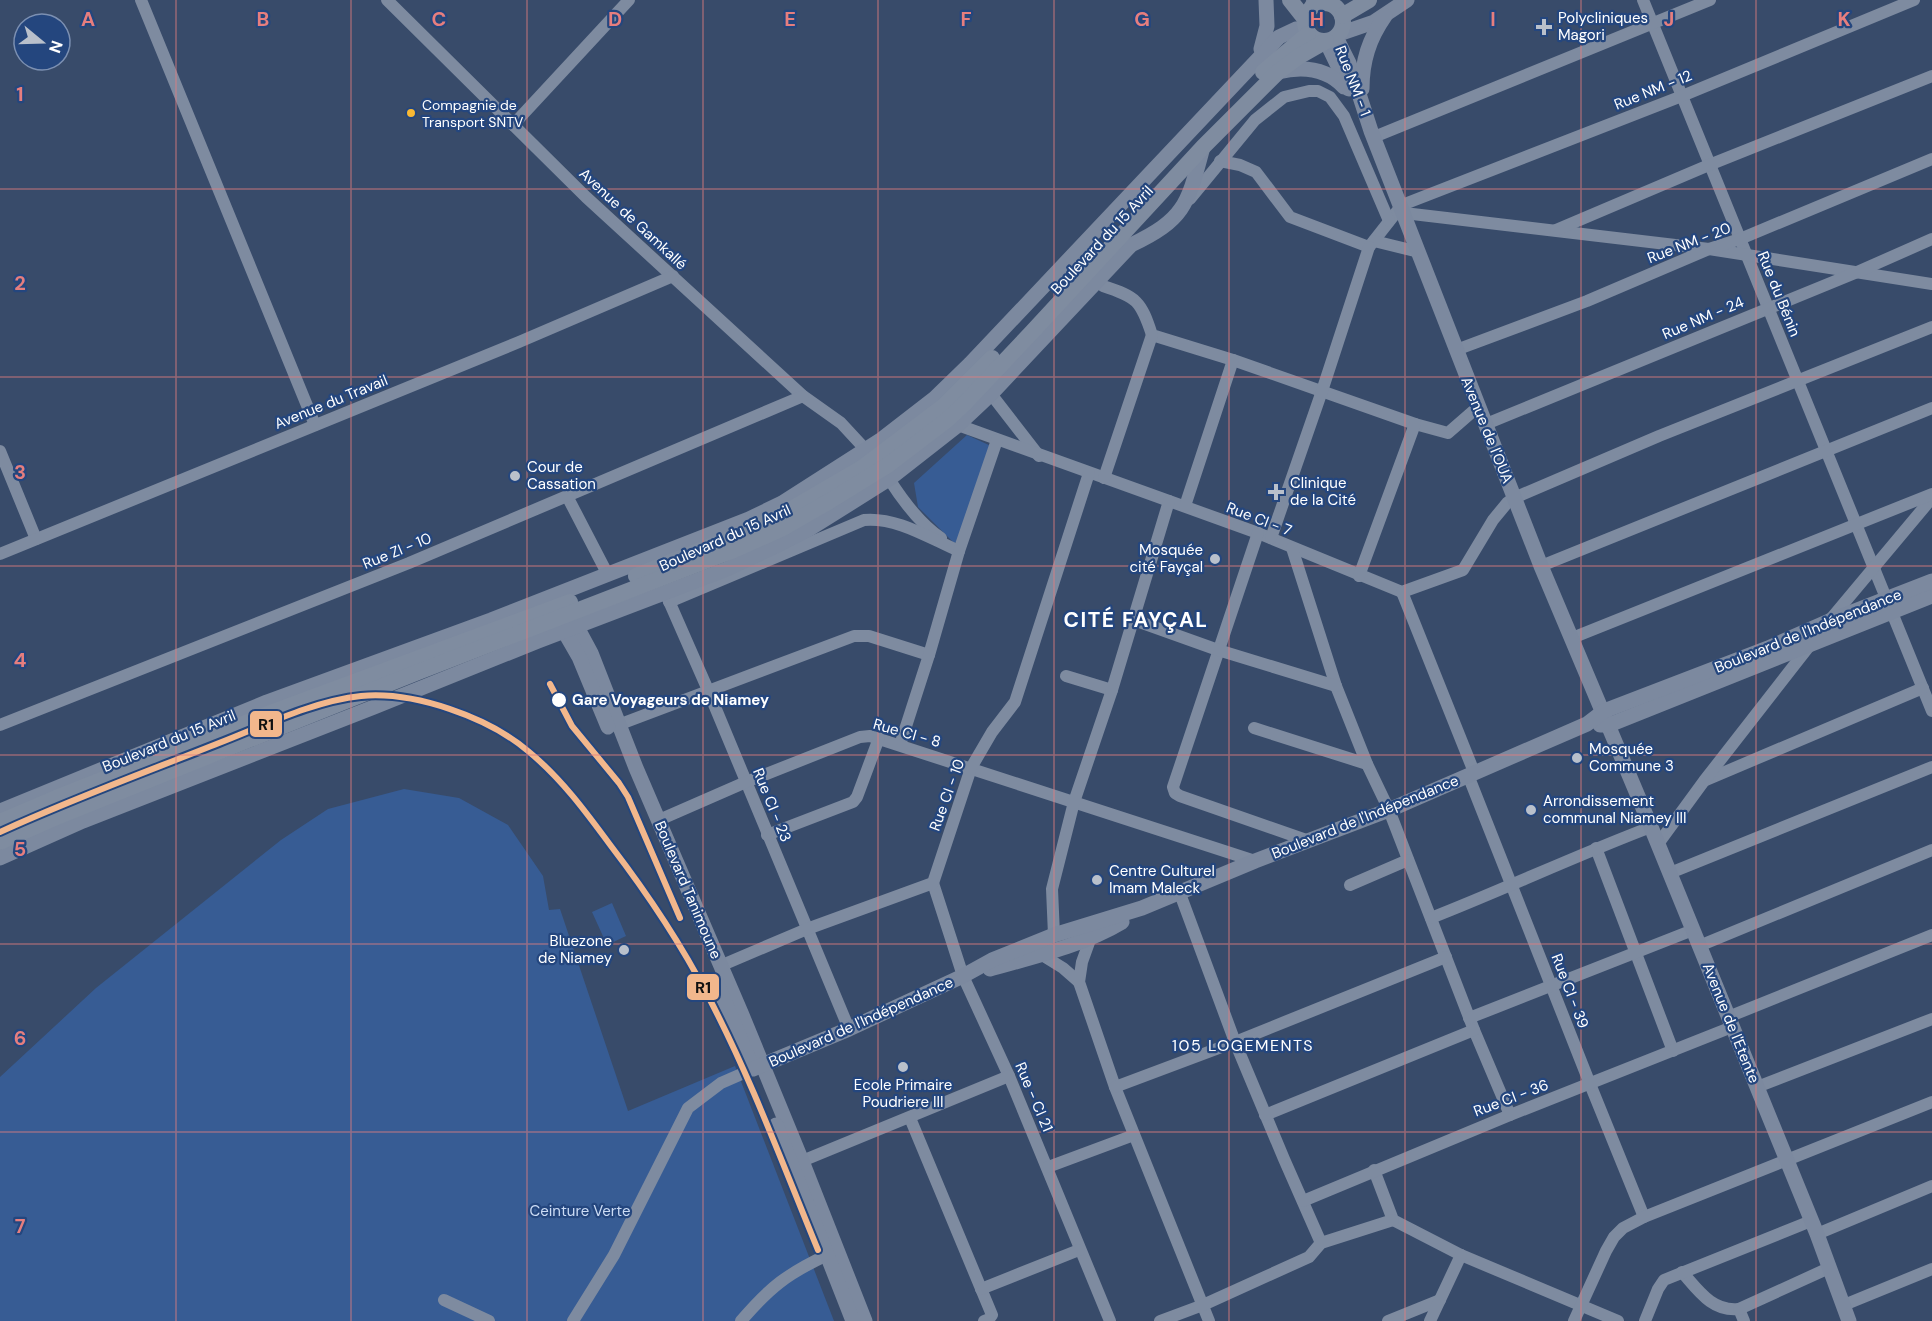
<svg xmlns="http://www.w3.org/2000/svg" width="1932" height="1321" font-family="'DM Sans',sans-serif">
<rect width="100%" height="100%" fill="#384b6a"/>
<!-- green -->
<g fill="#375c94">
<polygon points="967,435 991,446 959,541 954,543 918,507 914,483"/>
<polygon points="404,789 459,798 508,825 543,876 549,910 560,909 628,1111 735,1066 834,1321 0,1321 0,1077 96,988 281,840 328,809"/>
<polygon points="612,903 626,936 607,945 592,912"/>
</g>
<g fill="none" stroke-linecap="round" stroke-linejoin="round">
<!-- minor -->
<g stroke="#7e8ba0" stroke-width="12">
<polyline points="141,0 315,425"/>
<polyline points="387,0 586,197 803,396 841,423 866,450"/>
<polyline points="1643,0 1932,711"/>
<polyline points="513,125 629,0"/>
<polyline points="1374,137 1710,0"/>
<polyline points="1220,161 1240,165 1256,172 1290,217 1369,247 1402,205 1682,96 1914,0"/>
<polyline points="1190,199 1255,120 1284,97 1309,91 1318,91 1330,97 1344,116 1389,221"/>
<polyline points="1404,213 1709,249 1932,284"/>
<polyline points="1556,230 1709,165 1932,76"/>
<polyline points="1374,241 1419,252"/>
<path d="M1103,286C1137,297 1141,301 1152,335L1233,360L1415,424L1448,433L1479,406"/>
<polyline points="1456,350 1587,301 1709,249 1740,239 1932,159"/>
<polyline points="991,394 1039,456"/>
<polyline points="1486,424 1855,273 1932,239"/>
<polyline points="958,425 1258,533 1402,592 1463,570 1493,520 1507,503 1514,498 1659,436 1932,327"/>
<polyline points="0,451 36,539"/>
<polyline points="1104,478 1152,335"/>
<path d="M889,479C903,501 920,524 941,538"/>
<polyline points="567,496 608,575"/>
<polyline points="1185,506 1233,360"/>
<polyline points="1258,533 1173,787 1175,793 1180,796 1309,841"/>
<polyline points="1271,538 1322,391 1369,247"/>
<polyline points="1292,548 1336,686 1367,764 1389,810 1474,1030 1510,1115"/>
<polyline points="0,554 519,342 673,276"/>
<polyline points="1541,566 1932,408"/>
<polyline points="1359,576 1415,424"/>
<polyline points="665,592 708,690 849,1029"/>
<polyline points="1402,592 1474,772"/>
<path d="M669,602L864,520C897,517 929,538 959,551"/>
<polyline points="1134,620 1218,650 1336,686"/>
<polyline points="1829,621 1932,498"/>
<polyline points="1572,638 1932,494"/>
<polyline points="1066,676 1112,690"/>
<polyline points="0,725 409,563 803,396"/>
<polyline points="618,725 854,636 869,636 929,655"/>
<polyline points="1254,728 1367,764"/>
<polyline points="900,745 929,655 959,551 997,440"/>
<polyline points="1468,775 1590,1084 1644,1217"/>
<polyline points="1706,780 1923,688"/>
<polyline points="659,820 746,782 860,737 870,736 1255,861"/>
<polyline points="767,835 853,802 857,797 879,738"/>
<polyline points="1658,844 1704,781 1810,645"/>
<polyline points="1596,848 1673,1051"/>
<polyline points="1670,873 1932,767"/>
<polyline points="933,883 963,976 1009,1076 1110,1321"/>
<polyline points="1350,885 1408,860"/>
<polyline points="1179,891 1235,1042 1284,1159 1321,1243"/>
<path d="M1431,918C1505,889 1577,855 1651,827"/>
<polyline points="1054,935 1052,889 1074,802 1112,690 1169,501"/>
<polyline points="1091,937 1082,962 1079,982 1115,1087 1209,1321"/>
<polyline points="1699,946 1932,850"/>
<polyline points="1042,955 1063,968 1079,982"/>
<polyline points="720,966 807,929 933,883 971,768 992,732 1015,702 1089,473"/>
<polyline points="1728,1017 1932,935"/>
<polyline points="1469,1018 1693,930"/>
<polyline points="1115,1087 1235,1042 1446,957"/>
<polyline points="1757,1087 1932,1019"/>
<polyline points="1265,1115 1474,1030"/>
<polyline points="910,1118 992,1315 989,1319 984,1321"/>
<polyline points="802,1161 1009,1076"/>
<polyline points="1048,1167 1134,1135"/>
<polyline points="1374,1170 1393,1220 1461,1255 1618,1321"/>
<polyline points="1303,1201 1510,1115 1732,1027"/>
<polyline points="1817,1234 1932,1186"/>
<path d="M1682,1272C1698,1290 1712,1312 1739,1309L1744,1321"/>
<polyline points="981,1289 1079,1250"/>
<polyline points="444,1300 489,1321"/>
<polyline points="1844,1305 1932,1269"/>
<polyline points="1739,1309 1829,1268"/>
<polyline points="573,1321 614,1255 688,1108 721,1083 753,1069"/>
<path d="M741,1321C770,1287 787,1274 827,1255"/>
<polyline points="1160,1321 1203,1305 1309,1257 1321,1243 1393,1220"/>
<polyline points="1388,1321 1440,1300"/>
<polyline points="1430,1321 1461,1255"/>
<polyline points="1574,1321 1606,1251 1614,1237 1623,1228 1644,1217 1932,1102"/>
<polyline points="1645,1321 1658,1289 1664,1280 1811,1221"/>
</g>
<!-- major -->
<g stroke="#7c899f" stroke-width="15">
<polyline points="1330,0 1331,4"/>
<polyline points="1312,7 1314,0"/>
<polyline points="1339,34 1374,22 1407,0"/>
<polyline points="1336,37 1349,63 1371,131 1541,566 1651,827 1817,1234 1849,1321"/>
<polyline points="1326,41 1349,89"/>
<polyline points="1261,49 1267,26 1266,0"/>
<path d="M1278,72C1303,66 1326,68 1344,87"/>
<path d="M1362,89C1362,61 1369,39 1385,16"/>
<polyline points="577,627 591,653 636,768 742,1015 802,1161 865,1321"/>
<polyline points="564,631 579,657 608,727"/>
<polyline points="1600,725 1609,725 1932,596"/>
<polyline points="0,811 267,702 491,620 749,519 782,503 882,439 935,398 970,364 1279,37 1296,29 1305,28"/>
<path d="M0,858L83,821L374,707L538,641L727,569L776,546L811,528L889,479L958,425L991,394L1131,245C1186,219 1188,203 1203,147"/>
<path d="M990,969C1033,957 1084,945 1122,922"/>
<polyline points="716,981 751,1064"/>
<polyline points="753,1069 849,1029 963,976 992,960 1054,935 1142,908 1255,861 1389,810 1587,724 1604,711 1768,648 1829,621 1932,581"/>
<polyline points="776,1125 853,1321"/>
</g>
<!-- highway -->
<g stroke="#7f8ca0" stroke-width="16">
<polyline points="1290,0 1305,19"/>
<circle cx="1324" cy="22" r="19"/>
<polyline points="1342,16 1369,0"/>
<polyline points="1263,72 1308,34"/>
<polyline points="636,576 746,532 776,518 862,468 944,406 992,358"/>
<polyline points="0,822 56,798 273,712 570,602"/>
<polyline points="0,842 59,816 418,672 734,550 781,529 828,502 888,465 947,420 964,404 1032,332 1203,147 1278,72 1298,57 1326,41"/>
</g>
<defs>
<g id="rail-1">
<polyline points="550,684 572,726 619,783 628,797 680,918"/>
<path d="M0,832C72,799 146,772 219,743C263,726 313,701 361,696C414,691 488,717 528,751C561,778 586,812 611,846C647,893 681,944 708,996C751,1078 783,1165 818,1250"/>
</g>
</defs>
<!-- rail-1 casing -->
<use href="#rail-1" stroke="#24467e" stroke-width="10"/>
<!-- rail-1 -->
<use href="#rail-1" stroke="#f2b78c" stroke-width="6"/>
</g>
<!-- grid -->
<path fill="none" stroke="#e67e7e" stroke-width="1.5" stroke-opacity="0.55" d="M176,0V1321M351,0V1321M527,0V1321M703,0V1321M878,0V1321M1054,0V1321M1229,0V1321M1405,0V1321M1581,0V1321M1756,0V1321M0,189H1932M0,377H1932M0,566H1932M0,755H1932M0,944H1932M0,1132H1932"/>
<!-- markers -->
<g fill="#b9c0cb" stroke="#24467e" stroke-width="2">
<path d="M1541 18h6v6h6v6h-6v6h-6v-6h-6v-6h6z"/>
<circle cx="515" cy="476" r="6"/>
<path d="M1273 483h6v6h6v6h-6v6h-6v-6h-6v-6h6z"/>
<circle cx="1215" cy="559" r="6"/>
<circle cx="1577" cy="758" r="6"/>
<circle cx="1531" cy="810" r="6"/>
<circle cx="1097" cy="880" r="6"/>
<circle cx="624" cy="950" r="6"/>
<circle cx="903" cy="1067" r="6"/>
</g>
<circle fill="#fab933" stroke="#24467e" stroke-width="2" cx="411" cy="113" r="5"/>
<circle fill="#fff" stroke="#24467e" stroke-width="2" cx="559" cy="700" r="8"/>
<g text-anchor="middle" dominant-baseline="central" stroke-width="4.5" stroke-linejoin="round" paint-order="stroke">
<!-- bus labels -->
<g font-size="14" fill="#fff" stroke="#24467e" text-anchor="start">
<text x="422" y="105">Compagnie de<tspan x="422" dy="17">Transport SNTV</tspan></text>
</g>
<!-- poi labels -->
<g font-size="15" fill="#fff" stroke="#24467e" text-anchor="start">
<text x="1558" y="18">Polycliniques<tspan x="1558" dy="17">Magori</tspan></text>
<text x="527" y="467">Cour de<tspan x="527" dy="17">Cassation</tspan></text>
<text x="1290" y="483">Clinique<tspan x="1290" dy="17">de la Cité</tspan></text>
<text x="1203" y="550" text-anchor="end">Mosquée<tspan x="1203" dy="17">cité Fayçal</tspan></text>
<text x="1589" y="749">Mosquée<tspan x="1589" dy="17">Commune 3</tspan></text>
<text x="1543" y="801">Arrondissement<tspan x="1543" dy="17">communal Niamey III</tspan></text>
<text x="1109" y="871">Centre Culturel<tspan x="1109" dy="17">Imam Maleck</tspan></text>
<text x="612" y="941" text-anchor="end">Bluezone<tspan x="612" dy="17">de Niamey</tspan></text>
<text x="903" y="1085" text-anchor="middle">Ecole Primaire<tspan x="903" dy="17">Poudriere III</tspan></text>
</g>
<!-- street labels -->
<g font-size="15" fill="#fff" stroke="#24467e">
<text transform="translate(1353 81) rotate(69)">Rue NM - 1</text>
<text transform="translate(1653 90) rotate(-22)">Rue NM - 12</text>
<text transform="translate(633 219) rotate(43)">Avenue de Gamkallé</text>
<text transform="translate(1102 240) rotate(-47)">Boulevard du 15 Avril</text>
<text transform="translate(1689 243) rotate(-21)">Rue NM - 20</text>
<text transform="translate(1779 294) rotate(68)">Rue du Bénin</text>
<text transform="translate(1703 318) rotate(-23)">Rue NM - 24</text>
<text transform="translate(331 402) rotate(-22)">Avenue du Travail</text>
<text transform="translate(1487 430) rotate(68)">Avenue de l'OUA</text>
<text transform="translate(1259 519) rotate(21)">Rue CI - 7</text>
<text transform="translate(725 538) rotate(-24)">Boulevard du 15 Avril</text>
<text transform="translate(397 551) rotate(-22)">Rue ZI - 10</text>
<text transform="translate(1808 631) rotate(-22)">Boulevard de l'Indépendance</text>
<text transform="translate(907 733) rotate(16)">Rue CI - 8</text>
<text transform="translate(169 741) rotate(-22)">Boulevard du 15 Avril</text>
<text transform="translate(947 795) rotate(-70)">Rue CI - 10</text>
<text transform="translate(772 805) rotate(68)">Rue CI - 23</text>
<text transform="translate(1365 817) rotate(-22)">Boulevard de l'Indépendance</text>
<text transform="translate(688 890) rotate(67)">Boulevard Tanimoune</text>
<text transform="translate(1570 991) rotate(69)">Rue CI - 39</text>
<text transform="translate(861 1022) rotate(-24)">Boulevard de l'Indépendance</text>
<text transform="translate(1731 1023) rotate(68)">Avenue de l'Etente</text>
<text transform="translate(1034 1097) rotate(67)">Rue - CI 21</text>
<text transform="translate(1511 1098) rotate(-21)">Rue CI - 36</text>
</g>
<!-- stop labels -->
<g font-size="15" font-weight="bold" fill="#fff" stroke="#24467e" text-anchor="start">
<text x="572" y="700">Gare Voyageurs de Niamey</text>
</g>
<!-- park labels -->
<g font-size="15" fill="#ccdcf5" stroke="#24467e">
<text x="580" y="1211">Ceinture Verte</text>
</g>
<!-- neighbourhood labels -->
<g font-size="16" letter-spacing="1.5" fill="#fff" stroke="#24467e">
<text x="1243" y="1045">105 LOGEMENTS</text>
</g>
<!-- district labels -->
<g font-size="21" font-weight="bold" letter-spacing="1.5" fill="#fff" stroke="#24467e">
<text x="1136" y="620">CITÉ FAYÇAL</text>
</g>
</g>
<g font-size="20" text-anchor="middle" font-weight="bold" fill="#e67e7e" stroke="#24467e" stroke-width="4.5" stroke-linejoin="round" paint-order="stroke">
<text x="88" y="26">A</text>
<text x="263" y="26">B</text>
<text x="439" y="26">C</text>
<text x="615" y="26">D</text>
<text x="790" y="26">E</text>
<text x="966" y="26">F</text>
<text x="1142" y="26">G</text>
<text x="1317" y="26">H</text>
<text x="1493" y="26">I</text>
<text x="1669" y="26">J</text>
<text x="1844" y="26">K</text>
<text x="20" y="101">1</text>
<text x="20" y="290">2</text>
<text x="20" y="479">3</text>
<text x="20" y="667">4</text>
<text x="20" y="856">5</text>
<text x="20" y="1045">6</text>
<text x="20" y="1233">7</text>
</g>
<g stroke="#24467e" stroke-width="2">
<rect x="249" y="710" width="34" height="28" rx="6" fill="#f2b78c"/>
<rect x="686" y="973" width="34" height="28" rx="6" fill="#f2b78c"/>
</g>
<g font-size="16" text-anchor="middle" font-weight="bold" fill="#111">
<text x="266" y="730">R1</text>
<text x="703" y="993">R1</text>
</g>
<!-- north arrow -->
<g transform="translate(42 42) rotate(109)"><circle r="28" fill="#24467e" stroke="#7c90b2" stroke-width="1.5"/>
<path d="M0-4.5L10 22L0 15L-10 22Z" fill="#b9c0cb"/>
<text y="-9" font-size="16" font-weight="bold" text-anchor="middle" fill="#ffffff">N</text>
</g>
</svg>
